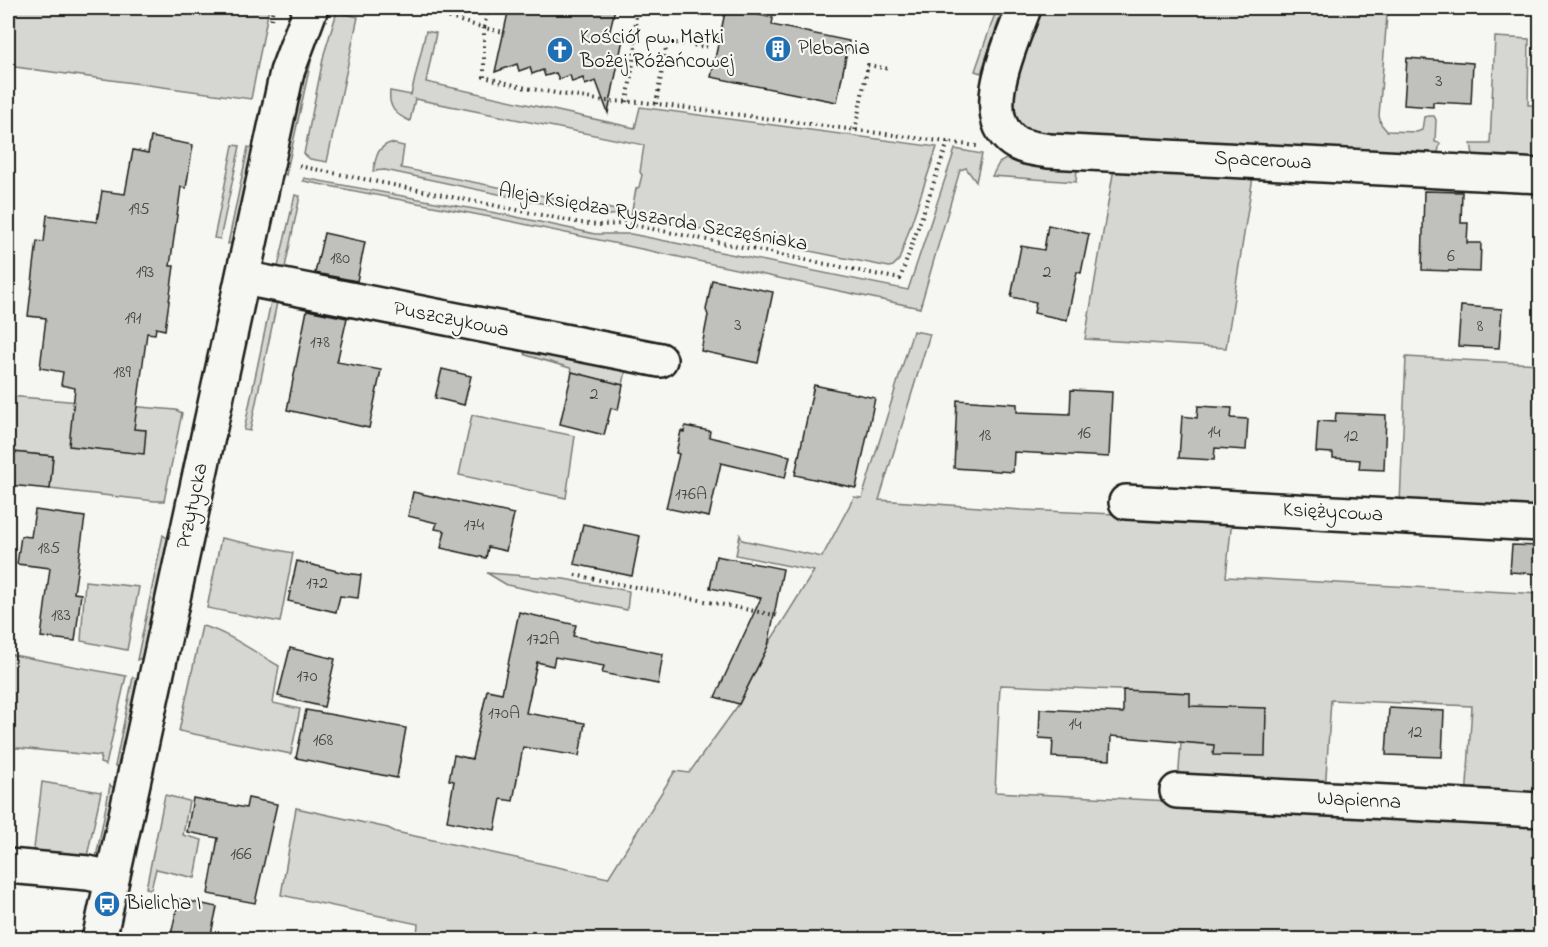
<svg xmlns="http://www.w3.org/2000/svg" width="1548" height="947" font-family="'Indie Flower',sans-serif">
<rect width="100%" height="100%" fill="#f6f6f2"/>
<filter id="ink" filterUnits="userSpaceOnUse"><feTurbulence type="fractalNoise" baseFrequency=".0167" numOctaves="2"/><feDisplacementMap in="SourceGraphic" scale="12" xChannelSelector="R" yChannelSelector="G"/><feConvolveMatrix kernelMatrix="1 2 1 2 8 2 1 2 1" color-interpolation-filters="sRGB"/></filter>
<g filter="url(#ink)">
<!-- green -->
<g fill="#d6d6d2" stroke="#797977" stroke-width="1.5" fill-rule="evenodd">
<polygon points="8,8 269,8 251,99 8,66"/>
<polygon points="997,8 1003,8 981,73 975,71"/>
<path d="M1039,8H1395L1387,15L1379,116L1381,124L1387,131L1417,132L1422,130L1424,117L1429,116H1434L1436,120L1435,142L1440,143L1437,157L1091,140C1077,138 1041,136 1031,131C1024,128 1018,122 1016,115C1007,87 1030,35 1039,8Z"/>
<polygon points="337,12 358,17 327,162 310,159 304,154 324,54"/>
<polygon points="322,18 313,52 286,175 282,171 308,55"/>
<path d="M426,31L436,33L426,82L635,128L640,107L937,147L899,260L893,266L889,267L631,215L636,189L639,187L642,175L640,172L644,145L415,99L410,121C396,115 388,108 390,91L411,95Z"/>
<polygon points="1495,37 1529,39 1528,105 1540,105 1540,163 1474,160 1471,144 1490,144"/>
<path d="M390,143L404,146L401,168L621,211L619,214L602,216L385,170L373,171C376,159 376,148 390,143Z"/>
<polygon points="233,145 240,146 220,239 214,238"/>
<polygon points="248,147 254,149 234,242 228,244"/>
<polygon points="955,149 982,154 976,182 966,168 960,170 920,308 495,218 303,181 304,178 507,215 595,234 631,234 908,290"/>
<polygon points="1006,159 1017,159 1077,168 1076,182 992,176 999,163"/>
<polygon points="1114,168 1253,177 1226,348 1085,339"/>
<polygon points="295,195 300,196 284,272 277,271"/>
<polygon points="279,293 250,431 244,430 272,297"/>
<path d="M913,331L930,334L879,500L1022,510L1232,519L1226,577L1540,594V939L449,940L417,935L418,924L281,895L296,808L388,828L396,832L608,878L675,771L689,773L739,704L771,640L814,571L736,555L740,535L742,540L822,557L854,497L862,498ZM1000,685L1190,693L1181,742L1178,783L1325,792L1331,700L1472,706L1465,816L995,792Z"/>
<polygon points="522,348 627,365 623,385 572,372 570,368 526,355"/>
<polygon points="1406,357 1540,364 1540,514 1400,504"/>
<polygon points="8,396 176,410 182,413 164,501 155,501 50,489 53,456 13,452 9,485 8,485"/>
<polygon points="472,415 575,436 566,498 459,475"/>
<polygon points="163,535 171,541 146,656 137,660"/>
<polygon points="221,538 293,553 280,622 207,608"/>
<polygon points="487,573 564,579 629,591 627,610 507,585"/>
<polygon points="85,581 139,587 127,650 81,641"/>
<path d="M202,626C226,631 257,654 279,666L273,703L300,709L291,754L179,731Z"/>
<polygon points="8,654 126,676 106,765 100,763 101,756 8,747"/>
<polygon points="133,677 139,679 121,765 115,766"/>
<polygon points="42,782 101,792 86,861 33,857"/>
<polygon points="110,785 115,789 100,859 95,863"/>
<polygon points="165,795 189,801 183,835 202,840 195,878 156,869 151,889 146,888"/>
</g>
<!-- building -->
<g fill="#c0c0bd" stroke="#1c1c1c" stroke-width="1.5">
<polygon points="509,8 615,8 609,35 623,39 608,113 596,81 585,85 583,78 572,82 570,75 559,79 556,73 545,76 543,70 532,74 530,67 519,71 517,64 495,72"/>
<polygon points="726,8 773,18 772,25 849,41 837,102 711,77"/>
<polygon points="1407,58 1473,63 1471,104 1433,102 1433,107 1404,105"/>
<polygon points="151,137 193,145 186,188 181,187 170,266 174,266 165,330 156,328 155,334 147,333 134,429 146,430 144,454 69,446 75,388 61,385 63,372 40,368 46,318 28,316 37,241 44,242 47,215 97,222 102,191 125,194 133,150 148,153"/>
<polygon points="1424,191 1462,192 1461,223 1468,223 1467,243 1481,243 1480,272 1422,270"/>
<polygon points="1048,225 1089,234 1081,273 1077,272 1067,320 1034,313 1036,302 1011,297 1021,246 1044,250"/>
<polygon points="324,233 365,242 357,281 315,273"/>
<polygon points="712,280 773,292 758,363 701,351 708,315 706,310"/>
<polygon points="1461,306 1502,309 1499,348 1458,346"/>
<polygon points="307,310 347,318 337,362 381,370 369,428 287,410"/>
<polygon points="442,369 471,376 464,405 435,398"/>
<polygon points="572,372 623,385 618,410 611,408 604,435 560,424"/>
<polygon points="814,385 875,398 856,488 795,475"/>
<polygon points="1071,390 1112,392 1109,457 1014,452 1013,472 954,468 957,400 1017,404 1017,412 1070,414"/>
<polygon points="1198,406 1232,408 1231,418 1248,419 1246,450 1215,448 1214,460 1179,458 1182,416 1197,418"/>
<polygon points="1336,413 1386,415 1384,470 1359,469 1360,460 1333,458 1333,453 1316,452 1318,421 1335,422"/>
<polygon points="685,426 710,431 709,437 790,456 785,478 721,463 709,517 666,508 679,454 676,453 681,431 684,432"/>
<polygon points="13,452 53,456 50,489 9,485"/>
<polygon points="413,492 514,514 506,551 488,547 486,558 441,548 445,531 435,529 437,523 408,516"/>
<polygon points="35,510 85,517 74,593 81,594 75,641 41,637 50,568 17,564 21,536 31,537"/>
<polygon points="583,524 640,536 632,576 574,564"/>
<polygon points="1512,545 1540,546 1540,574 1510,572"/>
<polygon points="716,556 783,569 768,646 739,704 715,697 761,598 710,588"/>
<polygon points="297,561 345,573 361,575 358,598 340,596 336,612 288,601"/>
<polygon points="519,612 576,625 573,636 663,654 658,684 602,673 604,666 555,657 553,666 537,662 526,713 585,723 579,756 523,747 513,801 501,799 495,830 447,821 454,781 449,780 454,755 472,759 487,690 502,693"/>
<polygon points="290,648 335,659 324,707 278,696"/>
<polygon points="1123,690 1190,693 1190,706 1266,708 1265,756 1213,755 1214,745 1111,736 1110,760 1052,757 1053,739 1039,738 1040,709 1123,713"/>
<polygon points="1389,708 1444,711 1442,757 1386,755"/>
<polygon points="306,710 406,728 397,778 296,758"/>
<polygon points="193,798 246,808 248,798 277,804 255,903 208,894 218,838 187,832"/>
<polygon points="179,899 217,907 210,939 170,939"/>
</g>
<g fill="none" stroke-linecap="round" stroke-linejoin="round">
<defs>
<g id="minor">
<path d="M1024,8C1012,42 976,114 1013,141C1023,148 1038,149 1049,151L1540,176"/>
<polyline points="243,278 660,360"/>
<polyline points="1126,502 1540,524"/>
<polyline points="1177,791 1540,810"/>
<polyline points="8,866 88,873 112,878"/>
</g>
<polyline id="major" points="99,940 287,72 311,8"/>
</defs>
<!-- minor casing -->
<use href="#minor" stroke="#1c1c1c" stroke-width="38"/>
<!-- major casing -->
<use href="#major" stroke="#1c1c1c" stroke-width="38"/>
<!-- path -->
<g stroke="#1c1c1c" stroke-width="4" stroke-dasharray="1.5 4.5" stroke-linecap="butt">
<polyline points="396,8 440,15 484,28 484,77 526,88 604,101 642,102 977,146"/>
<polyline points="488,8 484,28 504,32"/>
<polyline points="271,19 273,8"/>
<polyline points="627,102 635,50 636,10 634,8"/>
<polyline points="656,104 667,42 707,47"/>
<polyline points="855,130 868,65 889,69"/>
<polyline points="299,166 581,223 598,225 628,224 648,228 900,279 948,142"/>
<polyline points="575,575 779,616"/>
</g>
<!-- minor -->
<use href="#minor" stroke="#f6f6f2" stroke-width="33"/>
<!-- major -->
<use href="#major" stroke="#f6f6f2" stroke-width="33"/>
</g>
</g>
<!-- icons -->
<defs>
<symbol id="building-disc" viewBox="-11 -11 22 22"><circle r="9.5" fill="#1f6fb2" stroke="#f6f6f2"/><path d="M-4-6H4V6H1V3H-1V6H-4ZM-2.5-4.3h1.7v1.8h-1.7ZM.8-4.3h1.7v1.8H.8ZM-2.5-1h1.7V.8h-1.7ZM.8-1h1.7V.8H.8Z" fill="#fff"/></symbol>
<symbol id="church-disc" viewBox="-11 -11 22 22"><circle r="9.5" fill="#1f6fb2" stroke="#f6f6f2"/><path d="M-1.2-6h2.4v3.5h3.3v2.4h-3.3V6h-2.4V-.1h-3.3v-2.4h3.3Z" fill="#fff"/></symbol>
<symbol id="bus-disc" viewBox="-11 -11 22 22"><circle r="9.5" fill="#1f6fb2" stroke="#f6f6f2"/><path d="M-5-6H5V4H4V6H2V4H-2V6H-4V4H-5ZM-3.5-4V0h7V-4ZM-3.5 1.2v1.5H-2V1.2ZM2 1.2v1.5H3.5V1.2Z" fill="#fff"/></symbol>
</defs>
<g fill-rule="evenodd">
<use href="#building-disc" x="763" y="34" width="30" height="30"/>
<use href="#church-disc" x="545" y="35" width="30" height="30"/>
<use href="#bus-disc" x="92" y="889" width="30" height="30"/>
</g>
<g text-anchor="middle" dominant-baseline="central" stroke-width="4.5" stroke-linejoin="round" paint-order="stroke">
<!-- number labels -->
<g font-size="18" fill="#454544">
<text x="1439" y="82">3</text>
<text x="139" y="210">195</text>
<text x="1451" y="257">6</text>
<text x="340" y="259">180</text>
<text x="145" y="273">193</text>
<text x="1047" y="273">2</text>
<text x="133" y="319">191</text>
<text x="738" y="326">3</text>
<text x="1480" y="327">8</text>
<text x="320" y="343">178</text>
<text x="122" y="373">189</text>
<text x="594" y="395">2</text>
<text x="1214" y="433">14</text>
<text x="1084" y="434">16</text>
<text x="985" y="436">18</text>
<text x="1351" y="437">12</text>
<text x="691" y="495">176A</text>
<text x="474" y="526">174</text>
<text x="49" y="549">185</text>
<text x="317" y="584">172</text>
<text x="61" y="616">183</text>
<text x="543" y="640">172A</text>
<text x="307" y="677">170</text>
<text x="504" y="714">170A</text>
<text x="1075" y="725">14</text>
<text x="1415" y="733">12</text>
<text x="323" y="741">168</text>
<text x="241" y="855">166</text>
</g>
<!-- poi labels -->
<g font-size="21" fill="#1c1c1c" stroke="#f6f6f2" text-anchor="start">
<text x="580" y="38">Kościół pw. Matki<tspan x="580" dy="24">Bożej Różańcowej</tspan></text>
<text x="798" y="49">Plebania</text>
<text x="126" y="904">Bielicha I</text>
</g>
<!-- street labels -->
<g font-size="21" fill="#1c1c1c" stroke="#f6f6f2">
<text transform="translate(1263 161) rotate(3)">Spacerowa</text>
<text transform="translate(653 218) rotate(10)">Aleja Księdza Ryszarda Szczęśniaka</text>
<text transform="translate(451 320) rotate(11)">Puszczykowa</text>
<text transform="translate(193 506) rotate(-78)">Przytycka</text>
<text transform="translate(1333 513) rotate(3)">Księżycowa</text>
<text transform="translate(1359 801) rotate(3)">Wapienna</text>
</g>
</g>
<!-- margin -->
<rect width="1548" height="947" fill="none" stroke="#f6f6f2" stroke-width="30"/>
<rect x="15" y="15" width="1518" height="917" fill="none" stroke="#1c1c1c" stroke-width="2" filter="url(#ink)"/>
</svg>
